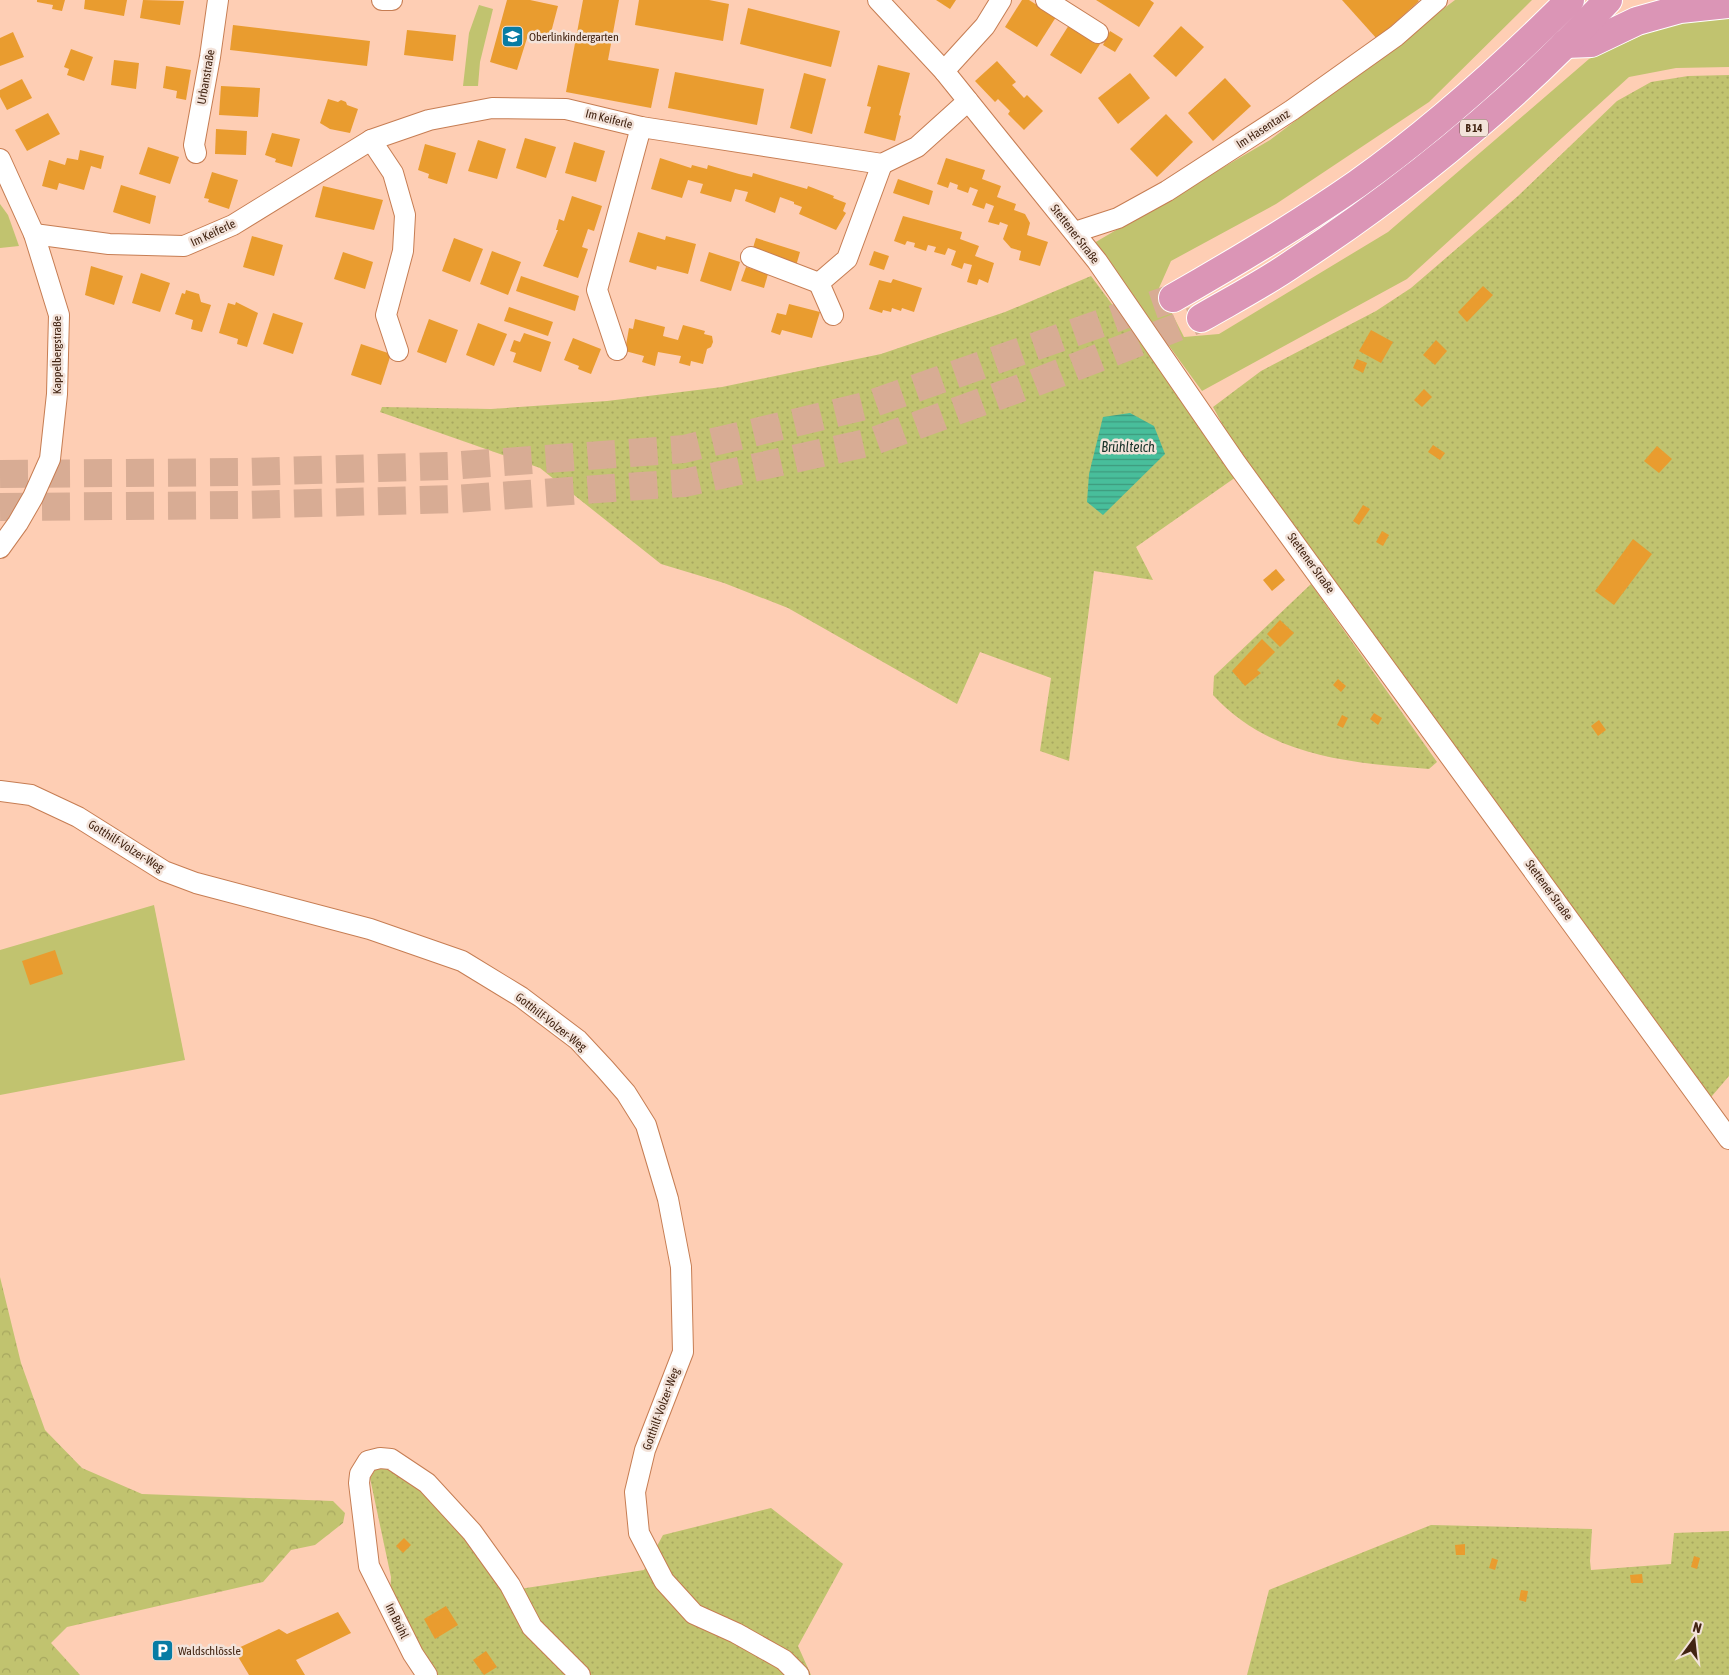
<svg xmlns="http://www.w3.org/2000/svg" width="1729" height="1675" font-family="'Asap Condensed',sans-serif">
<defs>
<pattern id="forest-crowns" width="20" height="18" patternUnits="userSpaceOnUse" patternTransform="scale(1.25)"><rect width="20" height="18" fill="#c1c36f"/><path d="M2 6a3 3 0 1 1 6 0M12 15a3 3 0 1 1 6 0" fill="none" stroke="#a7a75f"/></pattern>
<pattern id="garden-dots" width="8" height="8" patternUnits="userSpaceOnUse" patternTransform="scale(1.25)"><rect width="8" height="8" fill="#c1c36f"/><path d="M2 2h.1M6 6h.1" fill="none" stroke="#a7a75f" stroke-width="1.8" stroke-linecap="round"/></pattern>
<pattern id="water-rules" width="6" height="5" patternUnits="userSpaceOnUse" patternTransform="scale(1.25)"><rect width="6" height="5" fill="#48be9b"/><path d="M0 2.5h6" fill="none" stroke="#3e9a7d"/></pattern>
</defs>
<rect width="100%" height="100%" fill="#feceb4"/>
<!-- green -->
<g fill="#c1c36f">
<polygon points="1455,0 1532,0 1429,102 1276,204 1171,261 1159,288 1184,337 1219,334 1388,232 1589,59 1674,21 1729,16 1729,67 1676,68 1629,77 1407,279 1202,391 1094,243 1270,140"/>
<polygon points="479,5 493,9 480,62 478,86 463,86 469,33"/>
<polygon points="0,204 8,215 19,246 0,248"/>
<polygon points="154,905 185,1060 0,1095 0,950"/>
</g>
<!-- forest -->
<polygon fill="url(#forest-crowns)" points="0,1277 21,1363 45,1430 82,1468 142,1494 333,1501 345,1513 343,1523 315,1545 291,1550 263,1582 67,1627 51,1643 80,1675 0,1675"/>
<!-- garden -->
<g fill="url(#garden-dots)">
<polygon points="1729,75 1729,1076 1706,1103 1243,462 1213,407 1261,371 1376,311 1411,288 1518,196 1617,101 1651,82 1688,76"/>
<polygon points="1091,276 1189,408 1236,477 1136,547 1153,580 1094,571 1069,761 1040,751 1051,678 980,652 957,704 788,608 724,583 661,564 540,468 380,412 382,407 491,409 607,401 722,387 881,354 1005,312"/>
<path d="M1311,584L1437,762L1429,769C1349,763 1270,757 1213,695L1214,676Z"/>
<polygon points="389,1465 424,1491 465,1536 506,1591 644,1570 663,1535 771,1508 843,1564 798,1646 811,1675 431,1675 390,1598 391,1577 370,1478 377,1467"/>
<polygon points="1431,1525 1592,1529 1590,1561 1591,1570 1671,1564 1674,1533 1729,1531 1729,1675 1247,1675 1269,1590"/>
</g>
<!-- water -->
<polygon fill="url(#water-rules)" points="1130,413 1154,426 1165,454 1103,515 1087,502 1089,474 1103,417"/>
<!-- building -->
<g fill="#e99c2f">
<polygon points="37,0 65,0 62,11 52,9 53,5 37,2"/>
<polygon points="85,0 127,0 124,16 84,9"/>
<polygon points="143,0 184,1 180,25 140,18"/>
<polygon points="507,0 530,0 558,6 549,40 528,35 517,70 490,62"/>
<polygon points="583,0 619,0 608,60 659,69 651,108 566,92"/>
<polygon points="639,0 709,0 729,4 723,41 635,25"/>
<polygon points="936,0 956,0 950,9"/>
<polygon points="1022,0 1029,0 1056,17 1037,47 1005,27"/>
<polygon points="1096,0 1150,0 1154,3 1139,27"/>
<polygon points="1342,0 1418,0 1419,1 1377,39"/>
<polygon points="748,8 840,31 831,67 740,44"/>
<polygon points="233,25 370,41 367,66 230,50"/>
<polygon points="1069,25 1100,44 1081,74 1050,55"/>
<polygon points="1181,26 1204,47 1176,77 1153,56"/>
<polygon points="407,30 456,35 453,61 404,55"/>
<polygon points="1110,31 1123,39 1115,52 1103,45"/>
<polygon points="13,32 24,57 0,66 0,38"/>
<polygon points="71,49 93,57 84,81 67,75 69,69 64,67"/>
<polygon points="114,60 139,63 136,89 111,85"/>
<polygon points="997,61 1016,82 1012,85 1024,98 1027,95 1043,111 1024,130 1008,114 1010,111 998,99 995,102 975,81"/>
<polygon points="878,65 910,73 899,115 901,116 895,141 864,133 871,107 867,106"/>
<polygon points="166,66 191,70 186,100 176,98 177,91 163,88"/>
<polygon points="675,72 764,89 757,125 668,108"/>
<polygon points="804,73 826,79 812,134 790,128"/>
<polygon points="1130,73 1150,98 1118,124 1098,98"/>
<polygon points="1225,78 1251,106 1213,141 1188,113"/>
<polygon points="22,79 32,98 7,110 0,97 0,90"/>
<polygon points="221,86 260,88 258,117 219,115"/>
<polygon points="328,99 338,102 341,100 346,102 347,105 358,109 350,133 330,129 320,123"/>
<polygon points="48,113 60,134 27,151 15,130"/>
<polygon points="1166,114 1193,142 1157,177 1130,149"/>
<polygon points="216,129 247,131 246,155 215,154"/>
<polygon points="272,133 300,139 292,167 275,162 276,159 265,155"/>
<polygon points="525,138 556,147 546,178 516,168"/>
<polygon points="478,140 506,149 497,179 468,171"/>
<polygon points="574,142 605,151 596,182 565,173"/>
<polygon points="425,144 456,153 447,184 428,178 429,174 418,170"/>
<polygon points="148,147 179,157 170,184 139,174"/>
<polygon points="80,150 104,156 101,169 91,166 84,190 59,183 57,190 42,186 49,160 65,165 67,158 78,160"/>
<polygon points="660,158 691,168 692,165 707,169 708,165 739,174 752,177 753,173 807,189 808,186 834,196 833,198 846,203 843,211 846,213 836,230 799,214 802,207 794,204 794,202 780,197 775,213 745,201 748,192 735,189 731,202 700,193 703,184 688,180 682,198 651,189"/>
<polygon points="946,158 985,170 982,179 1001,186 997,197 1016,204 1014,210 1025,214 1030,223 1027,235 1048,242 1040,266 1019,260 1021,251 1011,248 1003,239 1008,225 1000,222 999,225 988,222 994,206 986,203 984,209 972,205 978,190 970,187 968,193 957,189 958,185 950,182 948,188 937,184"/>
<polygon points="212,172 238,180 229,209 208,202 209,199 204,198"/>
<polygon points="898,179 933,191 929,205 893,193"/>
<polygon points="121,185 156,196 150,224 113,212"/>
<polygon points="323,186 383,200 374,230 315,217"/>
<polygon points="572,196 602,206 594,231 588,229 582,247 588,249 578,278 543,266 558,230 556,230 559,219 564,221"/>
<polygon points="903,216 962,232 960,239 979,246 975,256 994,263 988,283 979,279 977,285 967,282 972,265 964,263 962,269 951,265 956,251 948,248 945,255 934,252 936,247 928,245 926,251 914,247 915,243 907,241 905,245 894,241"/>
<polygon points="638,232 665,240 666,236 696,244 688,274 657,266 656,270 629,262"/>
<polygon points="252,236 283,245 274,276 243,267"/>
<polygon points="454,238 483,249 470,282 442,271"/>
<polygon points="756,238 800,252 796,266 752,251"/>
<polygon points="492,251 521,262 508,295 480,284"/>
<polygon points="874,251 889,256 884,270 869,265"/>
<polygon points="343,252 373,262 365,289 334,279"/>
<polygon points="709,252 740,262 731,291 700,281"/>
<polygon points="91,266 123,276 114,305 85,295"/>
<polygon points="746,267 768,274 764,288 741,281"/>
<polygon points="141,273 170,283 160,312 132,303"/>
<polygon points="521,276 579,296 575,311 516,291"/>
<polygon points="893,279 922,288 914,312 902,308 901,311 892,308 891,312 883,310 882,313 869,309 879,280 891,283"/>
<polygon points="1483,286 1493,295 1467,322 1458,312"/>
<polygon points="186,290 199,294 201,302 211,305 202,332 191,329 193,320 175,314 182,293 185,294"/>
<polygon points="236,302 258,313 247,347 237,344 238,339 219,333 228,303 235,305"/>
<polygon points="789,304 820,312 812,338 782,330 780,335 771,332 777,313 786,315"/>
<polygon points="509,307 553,322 548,336 504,321"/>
<polygon points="273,313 303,323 293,354 263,344"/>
<polygon points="429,319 458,330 446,363 417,352"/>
<polygon points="635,319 665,327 663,336 678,340 683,325 705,331 704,334 712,336 713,342 711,347 707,349 703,364 691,361 690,366 679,363 681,356 658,352 655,366 642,362 644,356 625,351 629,328 633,329"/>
<polygon points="478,323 507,334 494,366 466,355"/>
<polygon points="1371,330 1393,342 1381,363 1359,351"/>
<polygon points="524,333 551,342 541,372 513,362 516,353 510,351 514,340 520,342"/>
<polygon points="573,338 601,349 591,374 578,369 579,366 564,360"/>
<polygon points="1436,340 1447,351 1435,365 1423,355"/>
<polygon points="361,344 391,354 381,385 351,375"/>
<polygon points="1357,359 1367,363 1363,373 1353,368"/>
<polygon points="1424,389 1432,397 1422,407 1414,400"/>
<polygon points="1433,445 1445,453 1440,460 1428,452"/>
<polygon points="1657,446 1672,459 1659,473 1644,461"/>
<polygon points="1363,505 1370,509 1359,525 1353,521"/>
<polygon points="1382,531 1389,535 1383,546 1376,542"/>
<polygon points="1633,539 1652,554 1614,605 1595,591"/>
<polygon points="1276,569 1285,580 1272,591 1263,580"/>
<polygon points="1280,620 1294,633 1280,647 1267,634"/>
<polygon points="1262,639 1275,652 1257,670 1261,673 1245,686 1232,671"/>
<polygon points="1338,679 1346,686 1341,692 1333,685"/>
<polygon points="1374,713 1382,718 1378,725 1370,719"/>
<polygon points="1342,715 1348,718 1343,728 1337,725"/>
<polygon points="1599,720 1606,730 1598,736 1591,726"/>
<polygon points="55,950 63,974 30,985 22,961"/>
<polygon points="404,1538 411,1545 403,1553 396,1546"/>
<polygon points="1465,1544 1465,1555 1456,1555 1455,1545"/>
<polygon points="1694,1556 1700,1558 1697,1569 1691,1567"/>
<polygon points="1492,1558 1498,1560 1495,1570 1489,1568"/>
<polygon points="1642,1574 1643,1583 1631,1583 1630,1575"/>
<polygon points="1521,1590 1528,1591 1526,1602 1519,1600"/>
<polygon points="446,1606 458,1625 435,1639 424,1619"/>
<polygon points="338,1612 351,1633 296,1660 305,1675 249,1675 234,1650 279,1629 287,1634"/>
<polygon points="486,1651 497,1667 484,1675 473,1660"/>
</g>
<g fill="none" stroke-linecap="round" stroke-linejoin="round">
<!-- highway-tunnel -->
<g stroke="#d8ac94" stroke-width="28" stroke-dasharray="28 14" stroke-linecap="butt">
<polyline points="0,474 246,472 449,466 684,449 865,406 1173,298"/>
<polyline points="0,507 245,505 455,499 684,483 871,442 1034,383 1201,318"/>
</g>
<defs>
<g id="minor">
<polyline points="382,0 392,0"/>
<polyline points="878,0 944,71 1097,261 1236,463 1729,1139"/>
<polyline points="1046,0 1098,33"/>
<polyline points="944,71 985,26 1001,0"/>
<polyline points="371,140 393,173 405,215 403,251 386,315 398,351"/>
<polyline points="196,153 194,145 210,57 218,0"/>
<polyline points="0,159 34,234 59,315 57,394 50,459 33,497 18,523 0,548"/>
<polyline points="1075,232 1118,218 1167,191 1292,110 1396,36 1437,0"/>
<polyline points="34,234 109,244 184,246 233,225 371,140 429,120 492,108 566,109 641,127 882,164 917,147 968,101"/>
<polyline points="751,257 819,283"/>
<polyline points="833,315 819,283 847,259 882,164"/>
<polyline points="617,350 597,290 641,127"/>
<polyline points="0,791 31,795 78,817 164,871 196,883 370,929 462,961 521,997 578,1040 605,1069 626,1093 646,1125 668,1199 681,1267 683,1352 645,1450 635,1492 639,1533 664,1581 694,1614 736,1633 784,1660 799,1675"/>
<polyline points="427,1675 413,1654 369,1566 359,1483 360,1474 368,1461 380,1458 391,1459 427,1483 472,1532 510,1585 532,1627 580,1675"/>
</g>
<g id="highway">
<polyline points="1565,44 1591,43 1637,21 1680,9 1729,4"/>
<path d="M1173,298C1236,262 1298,225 1357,184C1433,130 1504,66 1570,0"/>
<path d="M1201,318C1232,300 1265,283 1295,262C1409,187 1515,100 1608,0"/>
</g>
</defs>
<!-- minor casing -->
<use href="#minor" stroke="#c67d53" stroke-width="22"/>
<!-- highway casing -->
<use href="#highway" stroke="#fff" stroke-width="30"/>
<!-- minor -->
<use href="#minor" stroke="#fff" stroke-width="20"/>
<!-- highway -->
<use href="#highway" stroke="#db95b6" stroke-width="28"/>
</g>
<!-- icons -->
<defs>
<symbol id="school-square" viewBox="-11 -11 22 22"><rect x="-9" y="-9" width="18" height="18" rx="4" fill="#077ca4" stroke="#f3e3da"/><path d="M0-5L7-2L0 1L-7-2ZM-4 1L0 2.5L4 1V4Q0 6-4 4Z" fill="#fff"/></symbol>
<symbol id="parking-square" viewBox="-11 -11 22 22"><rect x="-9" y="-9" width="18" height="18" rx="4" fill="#077ca4" stroke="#f3e3da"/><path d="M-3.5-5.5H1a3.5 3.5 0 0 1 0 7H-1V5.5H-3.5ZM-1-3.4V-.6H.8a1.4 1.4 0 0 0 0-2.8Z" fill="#fff"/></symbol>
</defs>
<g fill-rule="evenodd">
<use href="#school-square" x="500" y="24" width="25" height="25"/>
<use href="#parking-square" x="150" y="1638" width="25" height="25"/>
</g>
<g text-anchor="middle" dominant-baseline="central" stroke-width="5" stroke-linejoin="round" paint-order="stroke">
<!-- shield labels -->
<rect fill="#f3e3da" stroke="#775d4e" stroke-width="1" x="1460" y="119.5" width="28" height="17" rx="4"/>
<g font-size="11" font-weight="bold" fill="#422412">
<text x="1474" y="128">B 14</text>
</g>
<!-- poi labels -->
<g font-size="12" fill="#422412" stroke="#f3e3da" text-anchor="start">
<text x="529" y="37">Oberlinkindergarten</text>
<text x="178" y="1651">Waldschlössle</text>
</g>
<!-- street labels -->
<g font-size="12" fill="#422412" stroke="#f3e3da">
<text transform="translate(206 77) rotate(-80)">Urbanstraße</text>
<text transform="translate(609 119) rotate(14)">Im Keiferle</text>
<text transform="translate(1263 129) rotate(-33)">Im Hasentanz</text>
<text transform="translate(213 233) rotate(-25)">Im Keiferle</text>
<text transform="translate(1075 234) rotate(52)">Stettener Straße</text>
<text transform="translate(57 355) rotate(-90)">Kappelbergstraße</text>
<text transform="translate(1311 563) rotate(54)">Stettener Straße</text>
<text transform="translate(126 846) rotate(32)">Gotthilf-Volzer-Weg</text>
<text transform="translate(1549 890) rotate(54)">Stettener Straße</text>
<text transform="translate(551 1022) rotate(38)">Gotthilf-Volzer-Weg</text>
<text transform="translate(661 1409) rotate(-70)">Gotthilf-Volzer-Weg</text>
<text transform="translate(397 1621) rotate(64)">Im Brühl</text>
</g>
<!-- water labels -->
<g font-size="14" font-style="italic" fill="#183229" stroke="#f3e3da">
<text x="1128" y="447">Brühlteich</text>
</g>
</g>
<!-- north arrow -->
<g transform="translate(1694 1640) rotate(15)" stroke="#f3e3da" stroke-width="4" paint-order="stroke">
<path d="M0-4L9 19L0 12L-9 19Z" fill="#422412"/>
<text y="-8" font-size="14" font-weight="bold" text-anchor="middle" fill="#422412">N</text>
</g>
</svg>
